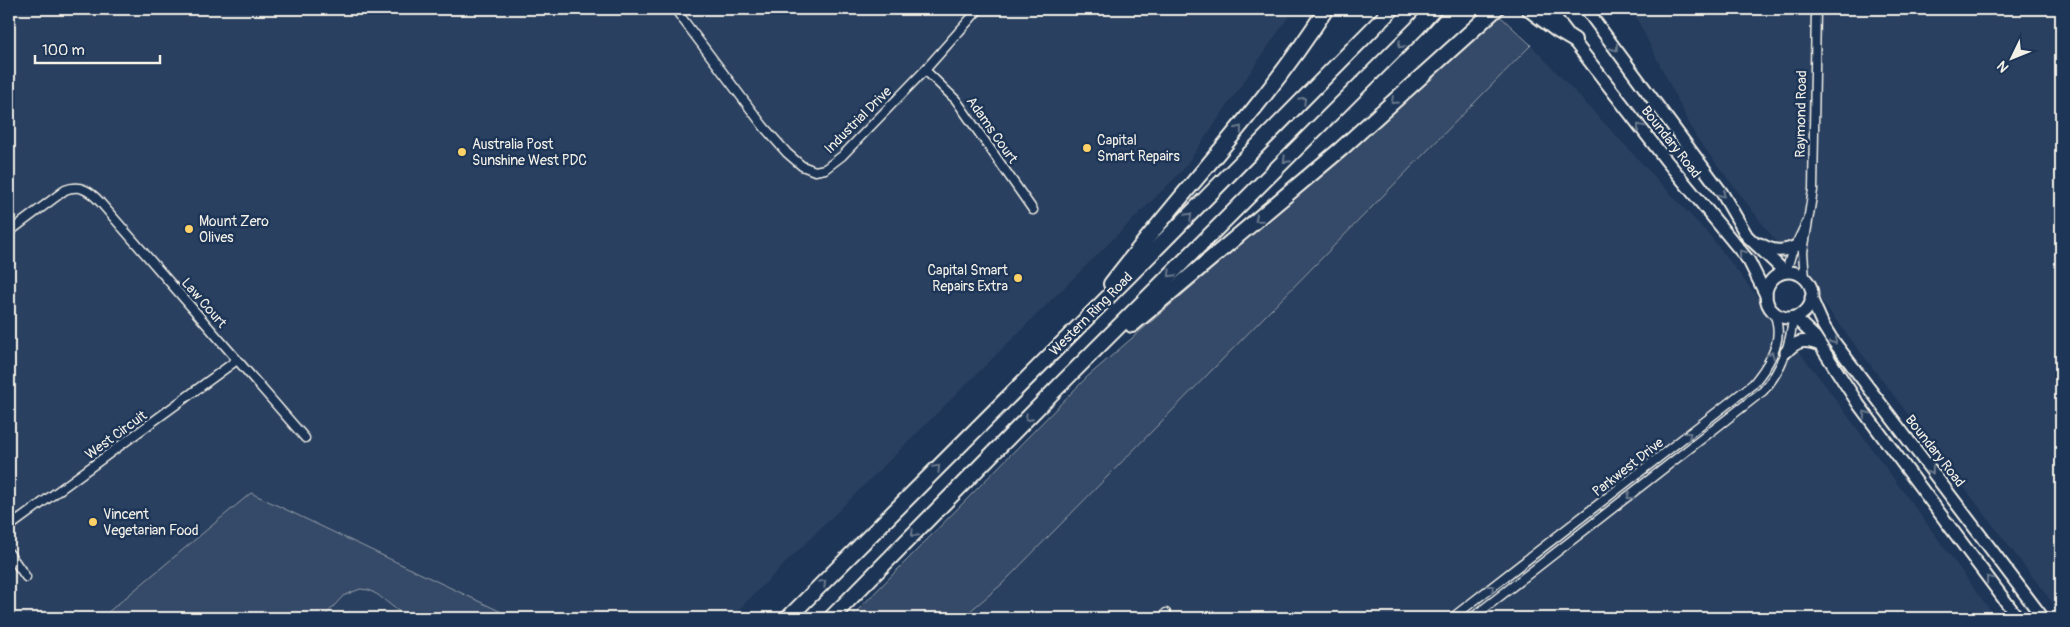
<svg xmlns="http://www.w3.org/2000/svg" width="2070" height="627" font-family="Pangolin,sans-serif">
<rect width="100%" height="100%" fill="#1d3557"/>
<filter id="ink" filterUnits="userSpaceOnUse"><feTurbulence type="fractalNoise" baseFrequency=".02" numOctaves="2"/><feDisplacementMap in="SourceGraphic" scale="10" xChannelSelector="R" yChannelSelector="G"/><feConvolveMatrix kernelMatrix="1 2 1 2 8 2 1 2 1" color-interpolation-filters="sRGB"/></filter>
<g filter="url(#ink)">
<!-- built -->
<g fill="#2a4060">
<polygon points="9,9 1294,9 1182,171 730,618 514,618 251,494 101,618 9,618"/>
<polygon points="1632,9 2061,9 2061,614 1696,137"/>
<polygon points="1531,45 1711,237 1825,385 1996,618 962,618 1002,584"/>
<polygon points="360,589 369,590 378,595 407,618 323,618 343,596"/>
</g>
<!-- green -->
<g fill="#354a67" stroke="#949ea8">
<polygon points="1500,16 1531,45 1002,584 962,618 850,618 1087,377 1372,131"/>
<polygon points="251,493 514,618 407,618 378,595 369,590 360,589 343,596 323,618 101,618"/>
</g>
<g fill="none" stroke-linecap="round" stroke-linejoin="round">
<defs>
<g id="minor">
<polyline points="675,9 764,127 787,153 802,166 815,171 825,169 842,156 925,70 979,9"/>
<polyline points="925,70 956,100 1033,210"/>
<path d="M9,232L65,190C80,184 90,191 100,202L305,438"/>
<polyline points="1786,272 1791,255 1806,224"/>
<polyline points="1805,279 1803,252 1813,190 1816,9"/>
<polyline points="9,527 237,360"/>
<polyline points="9,553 26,577"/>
<polyline points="1166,613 1168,618"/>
<path d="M1452,618L1753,384C1770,364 1787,336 1772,310"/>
<path d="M1472,618L1763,391C1781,371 1791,344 1793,317"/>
</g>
<g id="primary">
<polyline points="1549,9 1665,159 1749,261 1766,295"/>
<polyline points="1586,9 1722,193 1747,236 1785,272"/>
<path d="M1760,244C1772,251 1782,253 1796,246"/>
<circle cx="1789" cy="295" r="23"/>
<polyline points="1811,298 1823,325 1831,338 2043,618"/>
<polyline points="1794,317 1815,337 1859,405 2018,618"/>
<path d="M1786,352C1797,340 1805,339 1820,345"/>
</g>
<g id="motorway">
<polyline points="1529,9 1557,30 1574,40"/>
<path d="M1111,284C1182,191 1263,108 1326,9"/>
<polyline points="1132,325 1341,149 1496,9"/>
<polyline points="788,618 1146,259 1392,9"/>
<polyline points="831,618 1062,383 1417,28 1434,9"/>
</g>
</defs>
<!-- minor casing -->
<use href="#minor" stroke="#f4f1e8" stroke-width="11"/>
<!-- primary casing -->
<use href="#primary" stroke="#f4f1e8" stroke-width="15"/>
<!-- motorway casing -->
<use href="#motorway" stroke="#f4f1e8" stroke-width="18"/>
<!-- minor -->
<use href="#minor" stroke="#1d3557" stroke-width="8"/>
<!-- primary -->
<use href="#primary" stroke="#1d3557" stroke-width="11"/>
<!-- motorway -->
<use href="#motorway" stroke="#1d3557" stroke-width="14"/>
</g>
<!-- one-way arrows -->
<defs><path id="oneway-chevron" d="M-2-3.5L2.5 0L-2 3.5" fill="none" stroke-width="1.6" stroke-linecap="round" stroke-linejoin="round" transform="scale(1.25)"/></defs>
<g stroke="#68778a">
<use href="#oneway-chevron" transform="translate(1401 45) rotate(135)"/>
<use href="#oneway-chevron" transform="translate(1615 48) rotate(54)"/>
<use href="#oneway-chevron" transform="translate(1303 100) rotate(-45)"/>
<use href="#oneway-chevron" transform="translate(1394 101) rotate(138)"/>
<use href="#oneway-chevron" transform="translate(1640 127) rotate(-128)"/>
<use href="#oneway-chevron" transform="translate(1239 129) rotate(-51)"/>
<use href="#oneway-chevron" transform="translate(1286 160) rotate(135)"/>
<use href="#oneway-chevron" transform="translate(1722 194) rotate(56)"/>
<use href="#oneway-chevron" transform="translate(1189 216) rotate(-45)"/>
<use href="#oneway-chevron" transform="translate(1258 219) rotate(140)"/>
<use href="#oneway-chevron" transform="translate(1742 253) rotate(-129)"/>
<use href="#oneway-chevron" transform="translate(1171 274) rotate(135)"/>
<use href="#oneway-chevron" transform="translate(1834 341) rotate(55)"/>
<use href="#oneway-chevron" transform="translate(1771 355) rotate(-67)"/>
<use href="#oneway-chevron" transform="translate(1866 414) rotate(-126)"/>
<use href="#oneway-chevron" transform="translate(1028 418) rotate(135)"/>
<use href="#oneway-chevron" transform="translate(1688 435) rotate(-38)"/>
<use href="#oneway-chevron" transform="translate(937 468) rotate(-45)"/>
<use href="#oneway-chevron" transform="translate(1931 471) rotate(52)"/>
<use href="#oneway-chevron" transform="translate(1630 496) rotate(142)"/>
<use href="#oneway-chevron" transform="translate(914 534) rotate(135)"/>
<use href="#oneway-chevron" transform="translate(1989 579) rotate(-127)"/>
<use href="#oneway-chevron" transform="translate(823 583) rotate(-45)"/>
<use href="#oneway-chevron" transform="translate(1491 588) rotate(-38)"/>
</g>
</g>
<!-- markers -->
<g fill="#ffd166" stroke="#1d3557" stroke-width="2">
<circle cx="1087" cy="148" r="5"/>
<circle cx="462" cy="152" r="5"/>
<circle cx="189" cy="229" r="5"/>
<circle cx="1018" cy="278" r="5"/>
<circle cx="93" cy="522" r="5"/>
</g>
<g text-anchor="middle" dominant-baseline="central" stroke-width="5" stroke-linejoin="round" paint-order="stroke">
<!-- street labels -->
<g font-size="14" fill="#f4f1e8" stroke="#1d3557">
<text transform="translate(1801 114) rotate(-89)">Raymond Road</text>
<text transform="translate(858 120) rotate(-45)">Industrial Drive</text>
<text transform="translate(992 130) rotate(55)">Adams Court</text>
<text transform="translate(1671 142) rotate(52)">Boundary Road</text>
<text transform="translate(204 303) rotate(49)">Law Court</text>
<text transform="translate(1091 314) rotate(-45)">Western Ring Road</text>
<text transform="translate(116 435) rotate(-36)">West Circuit</text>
<text transform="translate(1935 451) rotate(52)">Boundary Road</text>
<text transform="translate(1628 467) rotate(-38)">Parkwest Drive</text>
</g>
<!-- poi labels -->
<g font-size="14" fill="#f4f1e8" stroke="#1d3557" text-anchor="start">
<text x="1097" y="140">Capital<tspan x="1097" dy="16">Smart Repairs</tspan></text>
<text x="472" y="144">Australia Post<tspan x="472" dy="16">Sunshine West PDC</tspan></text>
<text x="199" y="221">Mount Zero<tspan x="199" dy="16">Olives</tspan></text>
<text x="1008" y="270" text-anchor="end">Capital Smart<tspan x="1008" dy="16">Repairs Extra</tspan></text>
<text x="103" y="514">Vincent<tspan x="103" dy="16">Vegetarian Food</tspan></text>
</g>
</g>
<!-- margin -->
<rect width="2070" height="627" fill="none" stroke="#1d3557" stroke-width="30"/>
<rect x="15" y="15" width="2040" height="597" fill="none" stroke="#f4f1e8" stroke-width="2" filter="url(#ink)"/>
<!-- north arrow -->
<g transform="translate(2012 58) rotate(227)" stroke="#1d3557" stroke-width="4" paint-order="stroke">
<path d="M0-4L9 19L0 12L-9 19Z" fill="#f4f1e8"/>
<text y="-8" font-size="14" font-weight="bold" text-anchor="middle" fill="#f4f1e8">N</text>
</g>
<!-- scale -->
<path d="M35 55v8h125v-8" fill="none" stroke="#f4f1e8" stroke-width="2.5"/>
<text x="42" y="55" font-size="15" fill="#f4f1e8" stroke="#1d3557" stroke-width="4" paint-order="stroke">100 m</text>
</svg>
